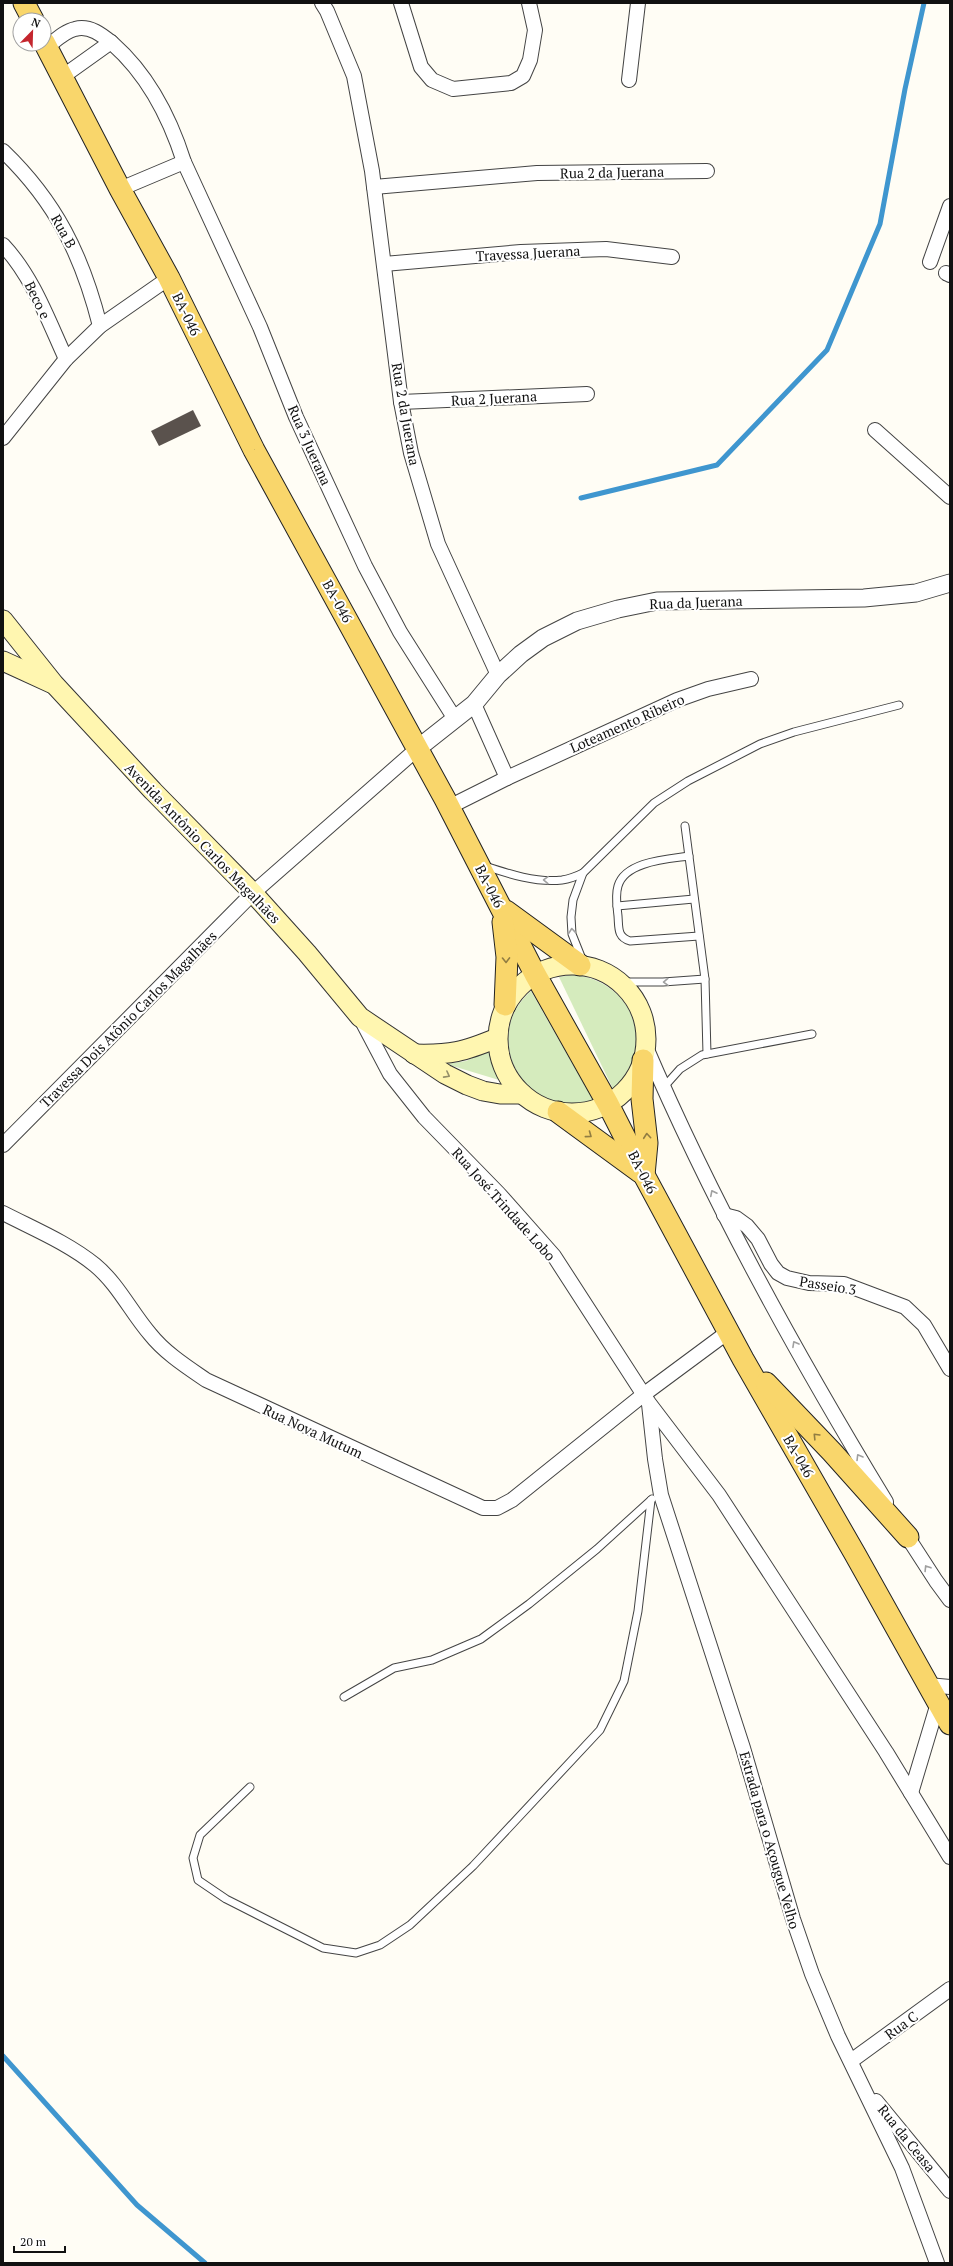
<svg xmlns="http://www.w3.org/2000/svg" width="953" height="2266" font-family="'PT Serif',serif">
<rect width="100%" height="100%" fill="#fffdf5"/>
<!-- green -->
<g fill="#d5ebbd">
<path d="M571,975C632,978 659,1047 613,1089L559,977Z"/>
<path d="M531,991L593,1100C525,1122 478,1037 531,991Z"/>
<polygon points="488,1050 499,1080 446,1064 466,1061"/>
</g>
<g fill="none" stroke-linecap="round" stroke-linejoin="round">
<!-- stream -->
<g stroke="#3f96cf" stroke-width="5">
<polyline points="581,498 717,465 827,350 880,224 905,89 924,3"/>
<polyline points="3,2056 137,2205 205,2263"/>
</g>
</g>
<!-- building -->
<polygon fill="#5a524d" points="193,410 201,426 159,446 151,431"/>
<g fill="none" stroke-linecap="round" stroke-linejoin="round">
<defs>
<g id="service">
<polyline points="685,826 705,979 707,1054"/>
<path d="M689,856C669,859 625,861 618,886C615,896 617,906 618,916C619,928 617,937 630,941L699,936"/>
<path d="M485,866C509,874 536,883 562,880C569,879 577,876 583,873"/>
<polyline points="617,906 694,899"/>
<polyline points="582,959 572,934 571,917 573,900 583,873 654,803 688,781 760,744 794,732 899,705"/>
<polyline points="619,982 663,982 705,979"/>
<polyline points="663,1088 680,1069 702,1055 812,1034"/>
<polyline points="344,1697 394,1668 432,1660 481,1639 529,1604 597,1549 652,1499"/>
<polyline points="250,1787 200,1835 193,1858 198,1880 226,1899 323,1948 356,1953 380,1945 410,1925 473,1866 600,1730 624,1681 638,1611 651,1500"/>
</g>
<g id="minor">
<polyline points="322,3 327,11 354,76 372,171 401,402 411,453 438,544 498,675"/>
<polyline points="401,3 421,67 432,80 453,89 511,83 523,76 530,60 535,30 529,3"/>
<path d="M47,47C55,41 65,31 75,29C90,25 102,35 113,44C148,75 170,118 184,162L260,327L296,417L365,566L400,632L455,719"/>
<polyline points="62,77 111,42"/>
<polyline points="629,80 638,3"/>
<path d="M3,151C56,202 82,255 100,326"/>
<polyline points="374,187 537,173 707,171"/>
<polyline points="120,189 184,162"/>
<path d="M3,245C33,277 48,320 66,359"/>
<polyline points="930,262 950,206"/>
<polyline points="384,264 521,252 606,249 672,257"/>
<polyline points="946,273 950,275"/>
<polyline points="401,402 587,394"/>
<polyline points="875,430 950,497"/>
<polyline points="3,438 66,359 100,326 169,278"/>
<polyline points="507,778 677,700 708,689 751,679"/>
<polyline points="449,807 507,778 474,704"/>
<polyline points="361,1019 390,1074 424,1117 499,1194 554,1256 649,1403 719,1495 886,1752 950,1857"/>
<path d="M645,1045C713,1204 797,1355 886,1502"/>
<polyline points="3,1145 253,893 417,749"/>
<path d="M3,1213C34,1229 68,1243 95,1265C118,1284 131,1312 150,1334C165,1353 187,1367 206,1380L483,1508H497L512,1500L643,1395L728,1332"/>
<polyline points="724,1215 736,1218 747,1226 758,1239 771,1264 778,1273 787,1278 809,1283 844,1284 905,1307 924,1325 950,1369"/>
<polyline points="649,1404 655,1459 661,1495 743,1748 793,1919 812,1974 838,2036 902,2168 937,2263"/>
<polyline points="903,1530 936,1581 950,1600"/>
<polyline points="928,1685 950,1687"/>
<polyline points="911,1793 938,1703"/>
<polyline points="851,2061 950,1989"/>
<polyline points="876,2101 950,2191"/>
</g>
<polyline id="tertiary" points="417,749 474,704 498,675 521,654 543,638 577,621 618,609 657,601 864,598 916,593 950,583"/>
<g id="secondary">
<polyline points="3,620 54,684 153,791 253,893 307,953 360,1017 445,1074 467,1085 483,1091 500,1094 522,1094"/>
<polyline points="3,661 51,683"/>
<circle cx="572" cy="1039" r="74"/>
<path d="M414,1054C451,1055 463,1052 497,1038"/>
</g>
<g id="primary">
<polyline points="24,3 33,20"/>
<polyline points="44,42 120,189 169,278 254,450 445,799 535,974 608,1104 644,1175 743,1359 855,1554 950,1724"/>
<polyline points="506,911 580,965"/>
<polyline points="503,922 507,957 505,1005"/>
<polyline points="643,1060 642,1099 647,1143 644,1175"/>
<polyline points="558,1112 640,1172"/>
<polyline points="766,1383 832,1452 908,1537"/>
</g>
</defs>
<!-- service casing -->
<use href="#service" stroke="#444" stroke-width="9"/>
<!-- minor casing -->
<use href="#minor" stroke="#444" stroke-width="16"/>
<!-- tertiary casing -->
<use href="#tertiary" stroke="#444" stroke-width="19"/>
<!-- secondary casing -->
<use href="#secondary" stroke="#333" stroke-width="21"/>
<!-- primary casing -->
<use href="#primary" stroke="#222" stroke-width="23"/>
<!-- service -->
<use href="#service" stroke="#fff" stroke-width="7"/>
<!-- minor -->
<use href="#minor" stroke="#fff" stroke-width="14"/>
<!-- tertiary -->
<use href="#tertiary" stroke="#fff" stroke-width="17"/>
<!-- secondary -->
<use href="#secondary" stroke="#fff6b0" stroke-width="19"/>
<!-- primary -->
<use href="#primary" stroke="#f9d66b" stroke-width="21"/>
</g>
<!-- one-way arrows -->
<defs><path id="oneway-chevron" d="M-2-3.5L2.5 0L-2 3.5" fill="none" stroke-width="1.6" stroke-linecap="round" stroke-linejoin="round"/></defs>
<g stroke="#a0a0a0">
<use href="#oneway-chevron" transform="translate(546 880) rotate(-179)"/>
<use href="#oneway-chevron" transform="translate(572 931) rotate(-96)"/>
<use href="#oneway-chevron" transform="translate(666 982) rotate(178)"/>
<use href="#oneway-chevron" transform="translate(713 1193) rotate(-117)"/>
<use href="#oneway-chevron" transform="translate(795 1344) rotate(-119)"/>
<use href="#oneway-chevron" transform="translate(859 1457) rotate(-121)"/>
<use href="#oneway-chevron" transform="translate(927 1568) rotate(-122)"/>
</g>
<g stroke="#917d42">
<use href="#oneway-chevron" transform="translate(506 960) rotate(89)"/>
<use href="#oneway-chevron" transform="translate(589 1135) rotate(36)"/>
<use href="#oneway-chevron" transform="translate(647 1136) rotate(-95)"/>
<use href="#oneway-chevron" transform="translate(816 1436) rotate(-134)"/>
</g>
<use stroke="#948f68" href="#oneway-chevron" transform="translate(447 1075) rotate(28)"/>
<g text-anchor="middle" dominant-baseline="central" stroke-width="4" stroke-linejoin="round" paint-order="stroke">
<!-- street labels -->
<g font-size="14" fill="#111" stroke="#fff">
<text transform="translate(612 172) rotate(-1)">Rua 2 da Juerana</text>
<text transform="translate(64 231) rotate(61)">Rua B</text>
<text transform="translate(528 253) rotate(-3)">Travessa Juerana</text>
<text transform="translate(38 300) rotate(64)">Beco e</text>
<text transform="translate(187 314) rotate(64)">BA-046</text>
<text transform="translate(494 398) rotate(-3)">Rua 2 Juerana</text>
<text transform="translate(406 414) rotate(80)">Rua 2 da Juerana</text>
<text transform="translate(310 445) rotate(66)">Rua 3 Juerana</text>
<text transform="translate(338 601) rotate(61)">BA-046</text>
<text transform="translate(696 602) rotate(-2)">Rua da Juerana</text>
<text transform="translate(627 723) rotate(-24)">Loteamento Ribeiro</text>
<text transform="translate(203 843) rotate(46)">Avenida Antônio Carlos Magalhães</text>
<text transform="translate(490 886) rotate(63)">BA-046</text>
<text transform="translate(128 1019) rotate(-45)">Travessa Dois Atônio Carlos Magalhães</text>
<text transform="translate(643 1172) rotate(63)">BA-046</text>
<text transform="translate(504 1204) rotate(48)">Rua José Trindade Lobo</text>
<text transform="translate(828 1285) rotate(9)">Passeio 3</text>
<text transform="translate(313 1431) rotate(25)">Rua Nova Mutum</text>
<text transform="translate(799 1456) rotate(60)">BA-046</text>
<text transform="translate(770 1840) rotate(74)">Estrada para o Açougue Velho</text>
<text transform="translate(901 2025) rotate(-36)">Rua C</text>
<text transform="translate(907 2138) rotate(51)">Rua da Ceasa</text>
</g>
</g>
<!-- border -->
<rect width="953" height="2266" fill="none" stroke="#111111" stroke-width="8"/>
<!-- north arrow -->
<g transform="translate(32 32) rotate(23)"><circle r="19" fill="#ffffff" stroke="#a0a0a0"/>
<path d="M0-3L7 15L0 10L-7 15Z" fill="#c4262e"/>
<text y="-6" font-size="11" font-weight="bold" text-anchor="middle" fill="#111111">N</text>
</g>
<!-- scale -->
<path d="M14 2246v6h51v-6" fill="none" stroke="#111111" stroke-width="2"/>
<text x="20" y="2246" font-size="12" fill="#111111" stroke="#ffffff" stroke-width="3" paint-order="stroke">20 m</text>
</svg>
